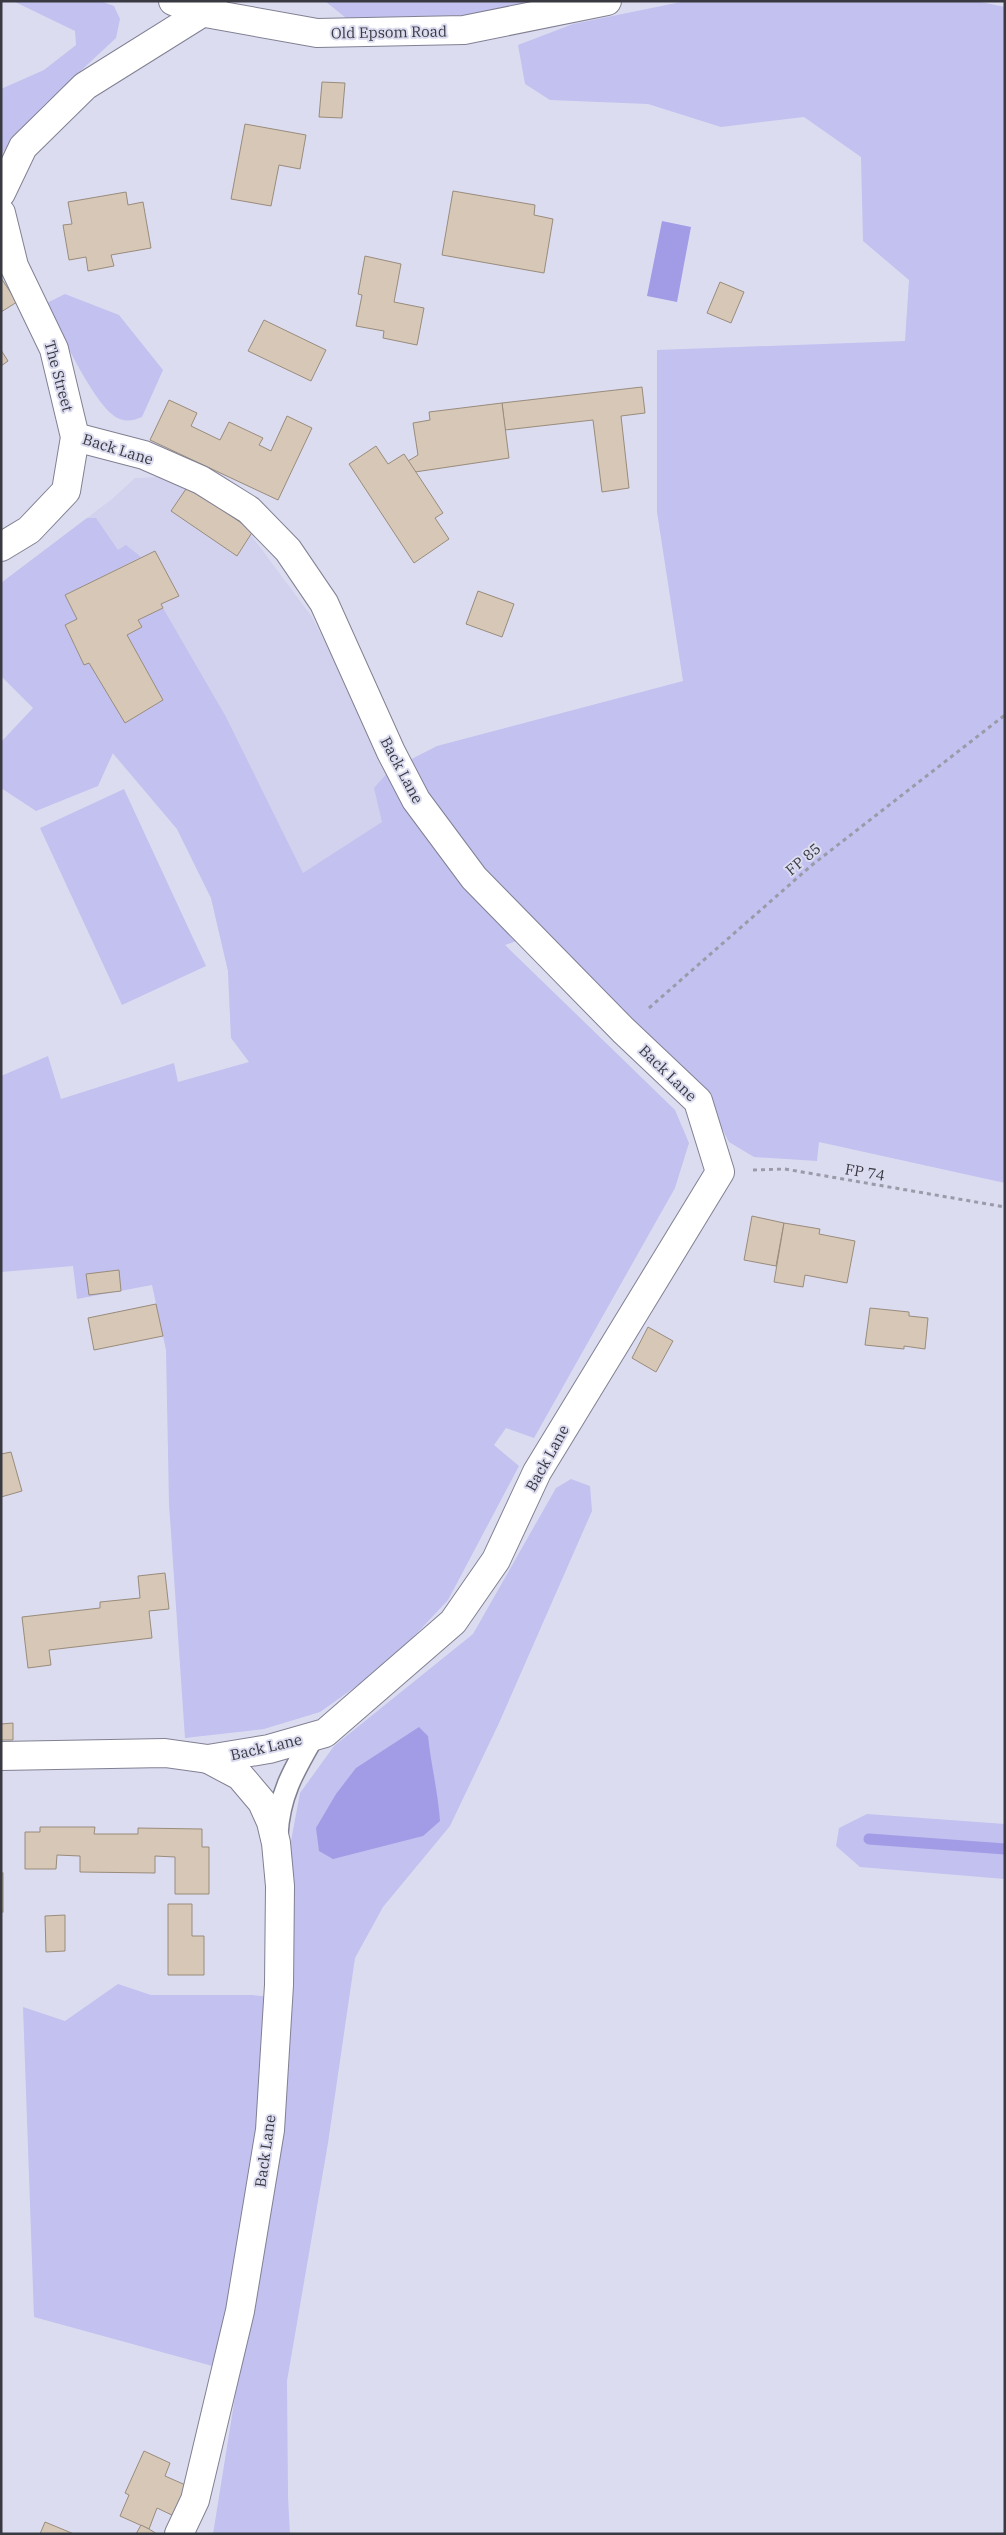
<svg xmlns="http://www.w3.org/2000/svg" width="1006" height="2535" font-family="'IBM Plex Serif',serif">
<rect width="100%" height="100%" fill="#dcdcf1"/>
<!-- built -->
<polygon fill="#d2d2ee" points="160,477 188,486 253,531 251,535 312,617 390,770 382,822 231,1038 228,971 211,898 177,829 112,753 1,583 112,499 135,478"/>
<!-- green -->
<g fill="#c2c1ef">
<polygon points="13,1 100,1 114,6 120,19 116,38 45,104 14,137 1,155 1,89 44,70 76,45 75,31"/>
<polygon points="325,1 540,1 479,15 346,18"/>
<polygon points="686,1 976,1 1005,7 1005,1183 819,1142 817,1161 754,1157 729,1142 706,1098 537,934 505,945 675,1110 689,1143 675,1188 534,1438 506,1428 494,1445 519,1466 448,1600 389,1663 320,1712 264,1729 185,1738 169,1504 166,1350 152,1285 77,1299 73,1266 1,1272 1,1076 48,1056 61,1099 174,1063 178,1082 249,1062 231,1038 228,971 211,898 177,829 113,753 98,786 36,811 1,788 1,742 33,708 1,676 1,583 87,518 96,518 118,550 126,545 141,557 65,595 77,619 65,625 84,665 89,663 125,723 163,700 127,635 142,627 138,620 163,608 226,717 303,873 382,822 374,788 390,770 437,746 683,681 657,512 657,350 905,341 909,280 863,241 861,157 804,117 721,127 648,104 550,100 525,84 518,45 573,24"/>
<path d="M65,294L119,315L163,370L142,417C135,420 128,422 120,419C96,411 58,327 47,303Z"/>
<polygon points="124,789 206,966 122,1005 40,828"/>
<polygon points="571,1479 590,1486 592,1511 499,1723 450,1826 383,1907 355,1958 328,2143 287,2381 288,2497 290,2534 213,2534 239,2372 216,2367 34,2317 23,2007 65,2021 118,1984 151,1995 252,1995 291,1999 291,1841 300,1793 334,1746 473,1634 556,1488"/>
<polygon points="867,1814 1005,1824 1005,1879 860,1867 836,1846 839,1828"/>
</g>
<!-- water -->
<g fill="#a19ce5">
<polygon points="662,221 691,227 677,302 647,296"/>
<path d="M419,1727L428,1736C431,1765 438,1792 440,1821L423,1836L333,1859L319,1851L316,1828L336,1794L356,1768Z"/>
</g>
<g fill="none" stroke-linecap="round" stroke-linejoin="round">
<!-- stream -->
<polyline stroke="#a19ce5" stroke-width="11" points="869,1839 1005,1849"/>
</g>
<!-- building -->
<g fill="#d6c7b6" stroke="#998c7c">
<polygon points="322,82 345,83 342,118 319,117"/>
<polygon points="245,124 306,135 300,169 279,165 271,206 231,199"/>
<polygon points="453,191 535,205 534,215 553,219 544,273 442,255"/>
<polygon points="126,192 128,205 143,202 151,248 111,255 114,266 88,271 86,257 69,260 63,225 72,224 68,202"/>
<polygon points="365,256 401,264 394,302 424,308 417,345 383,338 384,331 356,326 362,295 358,294"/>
<polygon points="1,278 17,302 1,312"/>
<polygon points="720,282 744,292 731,323 707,313"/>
<polygon points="264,320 326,350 311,381 248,351"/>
<polygon points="1,350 8,361 1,366"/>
<polygon points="642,387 645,413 621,416 629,488 602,492 593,420 505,430 502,403"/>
<polygon points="169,400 197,413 191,426 220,440 229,422 263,438 259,445 271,451 287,416 312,428 278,500 150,440"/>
<polygon points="502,403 509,458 415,472 408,461 418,455 413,423 430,420 429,412"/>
<polygon points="376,446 388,464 404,454 443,513 435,518 449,539 414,563 349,464"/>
<polygon points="188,486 253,531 237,556 171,511"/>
<polygon points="155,551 179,596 161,604 163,608 138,620 142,627 127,635 163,700 125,723 89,663 84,665 65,625 77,619 65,595"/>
<polygon points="478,591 514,604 502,637 466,624"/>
<polygon points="752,1216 784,1223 776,1266 744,1260"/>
<polygon points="784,1223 820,1229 819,1234 855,1241 847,1283 805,1275 803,1287 774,1282"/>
<polygon points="119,1270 121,1291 89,1295 86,1274"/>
<polygon points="156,1304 163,1336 94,1350 88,1318"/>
<polygon points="870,1308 909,1312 909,1316 928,1318 925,1349 904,1346 904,1349 865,1345"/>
<polygon points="648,1327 673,1341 656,1372 632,1358"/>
<polygon points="11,1452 22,1491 1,1497 1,1454"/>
<polygon points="165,1573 169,1609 149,1611 152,1638 49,1650 51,1665 28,1668 22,1617 100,1608 100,1602 140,1598 138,1576"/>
<polygon points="13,1723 13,1740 1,1740 1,1724"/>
<polygon points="40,1827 95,1827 94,1834 138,1834 138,1828 202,1829 202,1847 209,1847 209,1894 175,1894 175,1857 155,1856 155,1873 80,1872 80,1856 57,1855 56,1869 25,1869 25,1832 40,1832"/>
<rect x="1" y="1873" width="2" height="39"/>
<polygon points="168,1904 192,1904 192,1936 204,1936 204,1975 168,1975"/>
<polygon points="65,1915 65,1951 46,1952 45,1916"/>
<polygon points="144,2451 170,2463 165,2476 190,2487 176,2517 157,2508 149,2529 120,2516 129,2495 125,2493"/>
<polygon points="45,2522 74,2534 40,2534"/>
<polygon points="141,2525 149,2529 157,2534 136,2534"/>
</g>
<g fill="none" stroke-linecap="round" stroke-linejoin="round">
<defs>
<path id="service" d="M277,1835C279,1795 294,1770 313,1737"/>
<g id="minor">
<polyline points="173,1 200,12 317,33 464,30 607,1"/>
<polyline points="1,193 23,147 85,86 213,6"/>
<polyline points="1,213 14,266 54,349 75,437 66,491 29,530 1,547"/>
<polyline points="1,1756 165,1753 208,1759 269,1749 325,1733 453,1622 496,1560 537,1472 720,1172 698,1101 623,1030 474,878 416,800 391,752 324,603 288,550 249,510 201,480 144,455 75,437"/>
<polyline points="179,2534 195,2500 240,2311 270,2130 279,1985 280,1886 276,1843 271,1822 262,1802 240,1776 208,1759"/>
</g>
</defs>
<!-- service casing -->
<use href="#service" stroke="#818093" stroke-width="24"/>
<!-- minor casing -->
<use href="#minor" stroke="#818093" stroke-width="30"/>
<!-- path -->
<g stroke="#9a9aa9" stroke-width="3" stroke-dasharray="4 4" stroke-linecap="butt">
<polyline points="649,1008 812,865 1005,715"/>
<polyline points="753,1170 785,1169 1005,1207"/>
</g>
<!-- service -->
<use href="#service" stroke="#fff" stroke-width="21"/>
<!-- minor -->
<use href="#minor" stroke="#fff" stroke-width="28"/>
</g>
<g text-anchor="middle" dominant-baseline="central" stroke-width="4" stroke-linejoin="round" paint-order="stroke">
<!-- street labels -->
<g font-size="15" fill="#393941" stroke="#dcdcf1">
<text transform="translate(389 32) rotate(-1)">Old Epsom Road</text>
<text transform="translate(59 376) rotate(75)">The Street</text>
<text transform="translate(118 449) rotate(17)">Back Lane</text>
<text transform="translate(402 770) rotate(62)">Back Lane</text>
<text transform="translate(803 859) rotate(-40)">FP 85</text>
<text transform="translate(668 1073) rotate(44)">Back Lane</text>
<text transform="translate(865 1172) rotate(10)">FP 74</text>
<text transform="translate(547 1458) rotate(-61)">Back Lane</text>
<text transform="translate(266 1747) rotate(-13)">Back Lane</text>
<text transform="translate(265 2151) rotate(-82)">Back Lane</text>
</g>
</g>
<!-- border -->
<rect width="1006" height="2535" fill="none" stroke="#393941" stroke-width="5"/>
</svg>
